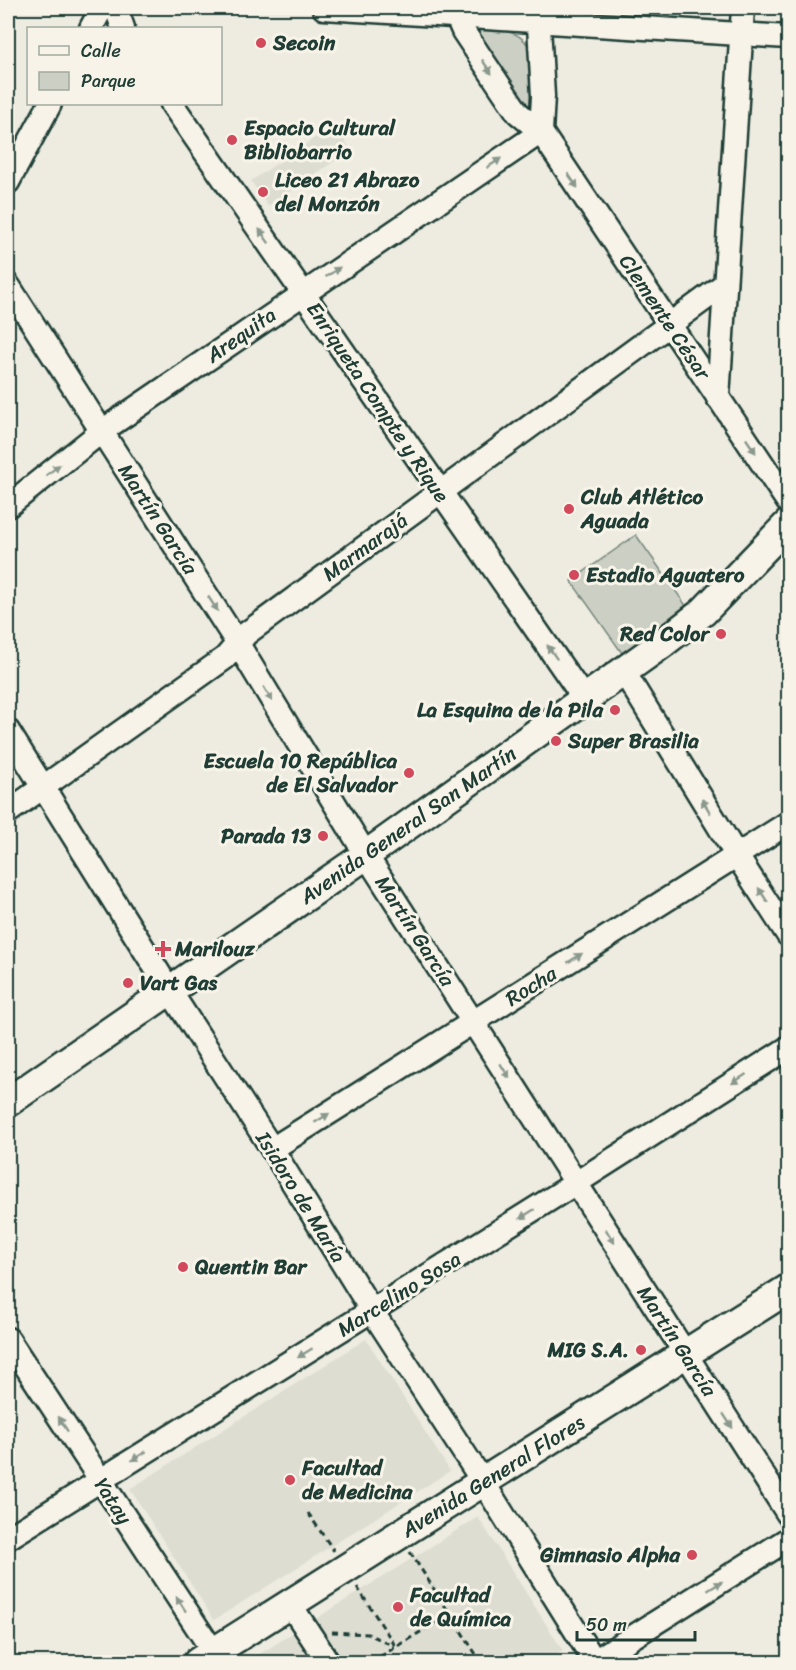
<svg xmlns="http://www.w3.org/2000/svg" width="796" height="1670" font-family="Sriracha,sans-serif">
<rect width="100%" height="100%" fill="#eeece1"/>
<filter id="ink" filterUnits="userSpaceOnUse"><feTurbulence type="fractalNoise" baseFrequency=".0167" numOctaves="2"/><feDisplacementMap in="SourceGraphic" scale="12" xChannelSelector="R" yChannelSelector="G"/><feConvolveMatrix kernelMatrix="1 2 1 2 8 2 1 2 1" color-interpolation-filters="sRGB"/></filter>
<g filter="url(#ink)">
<!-- built -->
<g fill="#ddddd2">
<polygon points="334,125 351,150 268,206 251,181"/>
<polygon points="366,1339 450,1471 214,1620 130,1489"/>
<polygon points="478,1517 563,1651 544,1662 247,1662"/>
</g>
<!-- green -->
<g fill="#cccfc4" stroke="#76867c" stroke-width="1.5">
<path d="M472,28C491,30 516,27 528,45L535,110L532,117L517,106L519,94Z"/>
<polygon points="636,535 687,607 622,653 571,581"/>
</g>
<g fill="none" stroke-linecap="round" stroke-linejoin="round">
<defs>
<g id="minor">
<polyline points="116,8 123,28"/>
<polyline points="324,8 788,37"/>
<polyline points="538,8 543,96 541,132"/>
<polyline points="457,17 463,31 518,113 541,132 788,502"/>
<polyline points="91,28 102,8"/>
<polyline points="172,104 585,700"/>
<polyline points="8,182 50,104"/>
<polyline points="8,285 238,644 366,855 788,1514"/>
<polyline points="718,398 743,8"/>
<polyline points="8,506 102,431 541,132"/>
<polyline points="624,672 737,856 788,935"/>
<polyline points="8,731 170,991 272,1149 372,1311 483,1482 595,1662"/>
<polyline points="8,812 225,658 247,633 725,284"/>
<polyline points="272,1149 788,823"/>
<polyline points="8,1339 220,1662"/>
<polyline points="8,1538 576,1183 788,1048"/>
<polyline points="290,1604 328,1662"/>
<polyline points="593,1662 788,1539"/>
</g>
<g id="major">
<polyline points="8,1102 366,855 663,643 703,612 788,524"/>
<polyline points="198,1662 788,1289"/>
</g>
</defs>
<!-- minor casing -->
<use href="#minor" stroke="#1f3d34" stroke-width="27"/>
<!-- major casing -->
<use href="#major" stroke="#1f3d34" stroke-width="33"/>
<!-- path -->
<g stroke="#1f3d34" stroke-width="3" stroke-dasharray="6 4.5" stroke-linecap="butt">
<polyline points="308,1513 334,1551"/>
<polyline points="410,1552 481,1662"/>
<polyline points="357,1587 396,1647"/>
<polyline points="332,1632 368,1634 394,1646"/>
<polyline points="371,1662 450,1614"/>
</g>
<!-- minor -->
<use href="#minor" stroke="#f7f3e8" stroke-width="22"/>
<!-- major -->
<use href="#major" stroke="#f7f3e8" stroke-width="28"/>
</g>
<!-- one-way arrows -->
<defs><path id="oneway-solid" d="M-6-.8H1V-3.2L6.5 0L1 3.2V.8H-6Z" transform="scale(1.5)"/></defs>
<g fill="#8b988e">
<use href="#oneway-solid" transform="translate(487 67) rotate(56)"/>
<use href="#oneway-solid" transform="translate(494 163) rotate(-34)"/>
<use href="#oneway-solid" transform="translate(573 181) rotate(56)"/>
<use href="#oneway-solid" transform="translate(264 236) rotate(-125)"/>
<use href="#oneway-solid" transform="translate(333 272) rotate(-34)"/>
<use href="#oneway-solid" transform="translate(751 446) rotate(56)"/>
<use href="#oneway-solid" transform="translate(53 470) rotate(-38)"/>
<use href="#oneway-solid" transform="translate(213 604) rotate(57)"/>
<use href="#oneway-solid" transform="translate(552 652) rotate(-125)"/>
<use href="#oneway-solid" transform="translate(268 694) rotate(59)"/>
<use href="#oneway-solid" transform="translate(706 806) rotate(-121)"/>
<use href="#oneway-solid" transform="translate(763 895) rotate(-123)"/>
<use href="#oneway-solid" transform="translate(575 958) rotate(-32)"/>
<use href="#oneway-solid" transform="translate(505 1071) rotate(58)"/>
<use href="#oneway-solid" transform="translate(739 1079) rotate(147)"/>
<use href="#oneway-solid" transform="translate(322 1118) rotate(-32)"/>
<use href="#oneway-solid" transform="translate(527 1214) rotate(148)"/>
<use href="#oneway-solid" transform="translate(610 1236) rotate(58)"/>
<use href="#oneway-solid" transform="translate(305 1353) rotate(148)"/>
<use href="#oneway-solid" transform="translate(728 1421) rotate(57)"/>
<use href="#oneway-solid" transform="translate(63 1424) rotate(-123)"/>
<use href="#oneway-solid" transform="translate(139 1456) rotate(148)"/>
<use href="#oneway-solid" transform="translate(715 1586) rotate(-32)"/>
<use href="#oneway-solid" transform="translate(181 1604) rotate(-123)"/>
</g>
</g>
<!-- markers -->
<g fill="#d1495b" stroke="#f7f3e8" stroke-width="2">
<circle cx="261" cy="43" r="6"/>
<circle cx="232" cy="140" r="6"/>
<circle cx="263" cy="192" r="6"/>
<circle cx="569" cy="509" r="6"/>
<circle cx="574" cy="575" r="6"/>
<circle cx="721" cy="634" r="6"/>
<circle cx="615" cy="710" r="6"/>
<circle cx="556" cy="741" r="6"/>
<circle cx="409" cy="773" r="6"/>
<circle cx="323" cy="836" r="6"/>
<path d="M160 940h6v6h6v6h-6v6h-6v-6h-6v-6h6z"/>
<circle cx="128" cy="983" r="6"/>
<circle cx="183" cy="1267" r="6"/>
<circle cx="641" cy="1350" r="6"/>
<circle cx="290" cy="1480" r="6"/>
<circle cx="692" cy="1555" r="6"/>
<circle cx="398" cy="1607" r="6"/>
</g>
<g text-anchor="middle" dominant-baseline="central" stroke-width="6" stroke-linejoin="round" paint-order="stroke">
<!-- poi labels -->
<g font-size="21" font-weight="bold" fill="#1f3d34" stroke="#f7f3e8" text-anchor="start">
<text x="273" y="43">Secoin</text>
<text x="244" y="128">Espacio Cultural<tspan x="244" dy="24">Bibliobarrio</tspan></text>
<text x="275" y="180">Liceo 21 Abrazo<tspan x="275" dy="24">del Monzón</tspan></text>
<text x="581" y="497">Club Atlético<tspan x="581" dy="24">Aguada</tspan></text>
<text x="586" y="575">Estadio Aguatero</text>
<text x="709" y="634" text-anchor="end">Red Color</text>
<text x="603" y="710" text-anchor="end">La Esquina de la Pila</text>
<text x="568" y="741">Super Brasilia</text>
<text x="397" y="761" text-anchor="end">Escuela 10 República<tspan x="397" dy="24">de El Salvador</tspan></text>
<text x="311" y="836" text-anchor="end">Parada 13</text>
<text x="175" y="949">Marilouz</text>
<text x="140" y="983">Vart Gas</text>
<text x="195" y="1267">Quentin Bar</text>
<text x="629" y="1350" text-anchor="end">MIG S.A.</text>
<text x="302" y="1468">Facultad<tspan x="302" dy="24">de Medicina</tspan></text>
<text x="680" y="1555" text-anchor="end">Gimnasio Alpha</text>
<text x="410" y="1595">Facultad<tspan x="410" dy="24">de Química</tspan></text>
</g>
<!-- street labels -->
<g font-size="21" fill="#1f3d34" stroke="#f7f3e8">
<text transform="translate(665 317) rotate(56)">Clemente César</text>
<text transform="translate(241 335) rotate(-35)">Arequita</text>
<text transform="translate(378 402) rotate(56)">Enriqueta Compte y Rique</text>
<text transform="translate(158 519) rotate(57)">Martín García</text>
<text transform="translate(365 547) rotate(-36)">Marmarajá</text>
<text transform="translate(408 825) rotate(-35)">Avenida General San Martín</text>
<text transform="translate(415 931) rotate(57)">Martín García</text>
<text transform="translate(531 986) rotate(-32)">Rocha</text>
<text transform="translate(301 1197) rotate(58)">Isidoro de María</text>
<text transform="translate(399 1294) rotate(-32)">Marcelino Sosa</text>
<text transform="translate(677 1341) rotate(57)">Martín García</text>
<text transform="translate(493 1476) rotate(-32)">Avenida General Flores</text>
<text transform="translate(113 1501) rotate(57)">Yatay</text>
</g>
</g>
<!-- margin -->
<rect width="796" height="1670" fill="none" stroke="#f7f3e8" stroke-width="30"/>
<rect x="15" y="15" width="766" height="1640" fill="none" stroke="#1f3d34" stroke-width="2" filter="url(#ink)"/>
<!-- legend -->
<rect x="27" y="27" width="195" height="78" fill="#f7f3e8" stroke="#a1aaa0" stroke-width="1.5"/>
<rect x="39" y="46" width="30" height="9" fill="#f7f3e8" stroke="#a1aaa0" stroke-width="1.5"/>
<text x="81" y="57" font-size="18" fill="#1f3d34">Calle</text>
<rect x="39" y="72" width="30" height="18" fill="#cccfc4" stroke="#a1aaa0" stroke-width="1.5"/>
<text x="81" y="87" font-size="18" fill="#1f3d34">Parque</text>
<!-- scale -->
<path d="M577 1631v9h118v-9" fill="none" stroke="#1f3d34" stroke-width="3"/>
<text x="586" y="1631" font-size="18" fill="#1f3d34" stroke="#f7f3e8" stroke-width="4.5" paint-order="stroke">50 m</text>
</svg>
